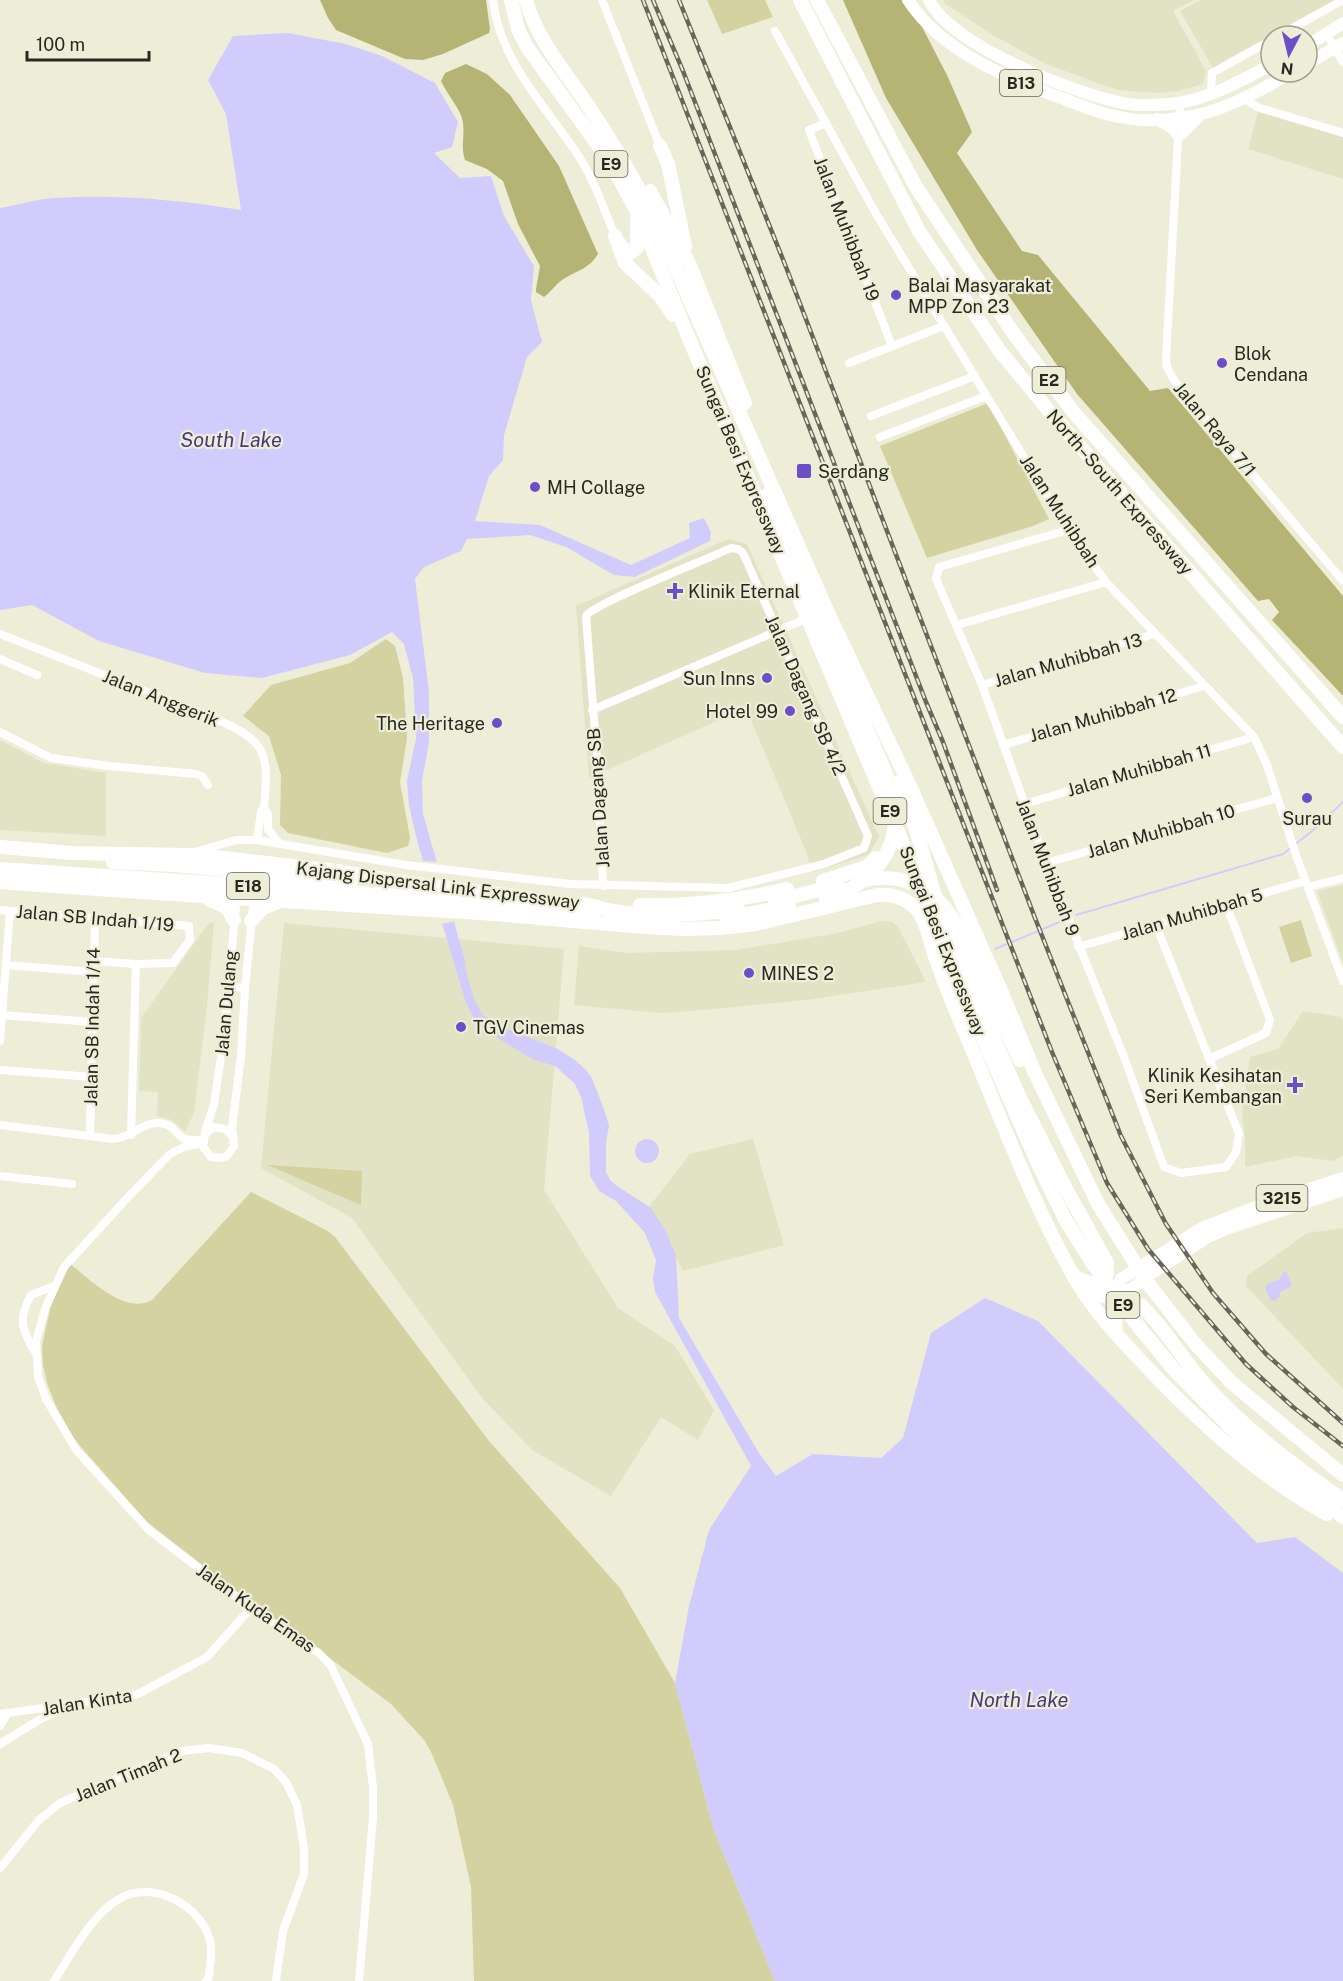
<svg xmlns="http://www.w3.org/2000/svg" width="1343" height="1981" font-family="'Public Sans',sans-serif">
<rect width="100%" height="100%" fill="#eeeed8"/>
<!-- built -->
<g fill="#e2e2c5">
<polygon points="943,0 1194,0 1173,11 1206,71 1203,84 1178,91 1158,93 1118,90 1048,65 996,37 945,4"/>
<polygon points="1201,0 1335,0 1213,68 1180,11"/>
<polygon points="1258,112 1343,137 1343,179 1248,149"/>
<polygon points="728,539 747,544 879,837 869,854 812,873 806,851 746,708 589,778 576,606"/>
<polygon points="0,740 44,763 106,773 106,836 0,830"/>
<polygon points="1343,885 1343,963 1317,891"/>
<polygon points="881,921 893,922 898,927 926,982 806,1000 704,1010 661,1013 574,1005 579,946 627,953 736,950 838,933"/>
<polygon points="214,922 207,1006 194,1113 185,1131 172,1120 157,1116 158,1092 139,1091 141,1018 208,924"/>
<polygon points="284,923 564,949 544,1190 618,1308 675,1346 714,1410 698,1440 661,1417 611,1496 532,1450 482,1398 352,1218 261,1168"/>
<polygon points="1303,1011 1341,1017 1343,1020 1343,1155 1333,1161 1297,1156 1245,1167 1245,1138 1242,1113 1250,1057 1278,1049"/>
<polygon points="753,1139 784,1245 683,1271 649,1207 690,1154"/>
<polygon points="1343,1228 1343,1389 1246,1286 1247,1276 1307,1233"/>
</g>
<!-- green -->
<g fill="#d3d2a0">
<polygon points="707,0 765,0 773,17 722,34"/>
<polygon points="988,403 1049,519 1033,526 927,558 880,446"/>
<polygon points="386,639 395,646 403,678 407,738 400,782 410,838 408,846 387,853 288,833 280,825 281,775 269,736 243,716 271,685 350,663"/>
<polygon points="1301,920 1312,956 1291,963 1279,927"/>
<polygon points="267,1165 362,1171 361,1205"/>
<path d="M251,1192L328,1231L335,1237L489,1441L620,1588L675,1683L714,1830L775,1981H474L471,1887L453,1805L432,1754L425,1741L391,1704L323,1653L270,1617L147,1522L74,1439L56,1406L47,1383L43,1365L42,1346L51,1305L70,1264C91,1280 125,1315 152,1300Z"/>
</g>
<!-- forest -->
<g fill="#b5b474">
<polygon points="320,0 486,0 490,29 489,33 443,54 423,60 405,59 336,30 328,18"/>
<polygon points="843,0 908,0 947,75 972,132 957,153 1022,251 1038,255 1150,391 1168,388 1343,596 1343,696 1272,620 1279,612 1269,599 1258,601 1077,394 977,250 886,98"/>
<path d="M466,64L487,74L510,95L559,166L598,254C588,270 577,270 562,280C555,285 551,292 544,297L536,292V289L540,266L518,224L503,181L487,169L465,160C460,146 466,133 462,118C459,108 446,92 441,81L445,73Z"/>
</g>
<!-- water -->
<g fill="#d2ccfd">
<path d="M288,33L346,44L382,56L435,83L458,122L452,147L434,153L460,178L491,176L504,216L534,266L531,300L542,342L527,357L504,435L503,460L489,476L475,521L540,525L631,565L690,538L689,523L704,518L711,532L710,541L635,577L614,575L566,547L530,535L467,539L461,551L424,567L415,579L429,692V742L422,781L423,814L465,960L466,971L474,999L482,1014L497,1025L556,1048L575,1060L585,1069L592,1078L605,1112L609,1126L606,1143V1172L610,1180L617,1186L651,1208L665,1230L676,1255L679,1318L759,1453L776,1476L813,1454L881,1458L903,1438L931,1333L985,1298L1038,1321L1257,1543L1295,1537L1343,1573V1981H775L714,1830L675,1683L689,1606L709,1530L751,1466L655,1292L653,1278L656,1260L645,1233L616,1201L599,1191L590,1176L589,1133L581,1097L575,1084L555,1066L535,1060L525,1055L482,1028L473,1017L466,1003L418,844L409,806L407,780L416,739L413,678L404,644L392,632L350,655L262,678L205,673L99,641L32,605L0,610V208C18,205 37,199 55,198C117,194 180,200 241,210L226,114L208,80L233,36Z"/>
<circle cx="647" cy="1151" r="12"/>
<polygon points="1286,1271 1292,1286 1280,1292 1280,1297 1275,1301 1270,1300 1265,1287 1268,1284 1280,1279 1283,1272"/>
</g>
<!-- pier -->
<polygon fill="#eeeed8" points="420,861 440,862 457,921 440,924"/>
<g fill="none" stroke-linecap="round" stroke-linejoin="round">
<!-- stream -->
<g stroke="#d2ccfd" stroke-width="2">
<polyline points="1076,915 1283,854 1311,832 1343,802"/>
<polyline points="995,949 1062,921"/>
</g>
<!-- street -->
<g stroke="#fff" stroke-width="8">
<path d="M493,0C500,61 543,103 576,152C593,177 604,209 615,236"/>
<polyline points="602,0 660,146"/>
<polyline points="775,31 875,212 1068,530 1106,582 1254,737 1267,765 1296,855 1343,981"/>
<polyline points="1326,33 1343,62"/>
<polyline points="1278,36 1343,0"/>
<polyline points="1211,93 1212,73 1271,40"/>
<polyline points="1245,99 1257,107 1343,133"/>
<polyline points="1180,103 1166,358 1167,367 1172,377 1183,392 1343,581"/>
<polyline points="826,123 809,130 892,346"/>
<polyline points="849,363 944,326"/>
<polyline points="871,416 975,376"/>
<polyline points="880,437 986,396"/>
<polyline points="1068,530 939,567 936,579 982,685 1046,863 1124,1057 1164,1167 1181,1173 1226,1167 1236,1152 1239,1134 1156,925"/>
<polyline points="957,625 1106,582"/>
<path d="M0,634L216,719C268,742 269,753 264,808L261,812L257,840"/>
<polyline points="0,659 37,675"/>
<polyline points="982,685 1154,634"/>
<polyline points="592,710 808,618"/>
<polyline points="0,732 51,758 109,766 196,774 202,776 208,785"/>
<polyline points="1003,745 1204,686"/>
<polyline points="1024,804 1254,737"/>
<polyline points="264,808 268,814 268,829 280,844"/>
<path d="M195,852L236,840H257L406,865L570,884L728,888L824,864L864,848L868,836L743,553L738,549L731,548C708,559 594,603 586,616L598,771L603,886"/>
<polyline points="1046,863 1277,798"/>
<polyline points="1308,887 1343,878"/>
<polyline points="0,910 189,926 190,940 173,963 136,964 93,961"/>
<polyline points="1078,947 1306,881"/>
<polyline points="6,965 93,972"/>
<polyline points="227,986 245,988"/>
<polyline points="2,1015 92,1022"/>
<polyline points="0,1041 10,911"/>
<polyline points="1209,1059 1266,1033 1270,1020 1226,904"/>
<polyline points="0,1070 92,1077"/>
<path d="M0,1125L113,1139C130,1138 142,1122 159,1123C173,1124 173,1131 183,1138C188,1141 197,1140 202,1140"/>
<polyline points="205,1132 214,1104 223,1044 237,895"/>
<polyline points="131,1135 136,964"/>
<polyline points="90,1136 95,918"/>
<polyline points="233,1137 225,1129 214,1127 205,1134 203,1147 211,1157 221,1158 227,1156 234,1146 232,1128 241,1056 245,988 254,897"/>
<polyline points="202,1143 184,1147 170,1154 130,1195 64,1267 45,1309 36,1341 38,1377 46,1399 77,1451 149,1530 251,1608 319,1653 331,1666 368,1744 373,1788 373,1818 359,1981"/>
<polyline points="0,1176 72,1184"/>
<path d="M35,1352C21,1328 18,1320 31,1295L54,1286"/>
<polyline points="0,1714 136,1695 207,1657 251,1608"/>
<polyline points="0,1726 8,1713"/>
<polyline points="0,1744 39,1720 62,1709"/>
<polyline points="0,1868 39,1820 60,1803 182,1751 209,1748 242,1753 274,1769 286,1782 297,1805 304,1848 304,1874 283,1931 276,1981"/>
<path d="M54,1981C71,1955 91,1915 119,1899C153,1879 200,1905 210,1940C213,1952 210,1965 209,1977L206,1981"/>
</g>
<!-- primary -->
<g stroke="#fff" stroke-width="12">
<path d="M908,0C942,52 1007,78 1064,99C1082,106 1101,114 1120,117C1138,121 1161,121 1180,118C1221,113 1257,92 1293,72"/>
<path d="M929,0C950,45 1075,94 1123,103C1141,107 1161,105 1178,103C1211,98 1242,80 1271,65"/>
<polyline points="1307,46 1343,23"/>
<polyline points="1307,64 1343,43"/>
<polyline points="1157,119 1171,127 1179,136 1200,115"/>
<polyline points="1343,1178 1260,1205 1202,1228 1121,1279 1118,1286 1119,1289 1130,1290 1155,1271 1208,1237 1226,1229 1343,1190"/>
</g>
<!-- highway -->
<g stroke="#fff" stroke-width="14">
<polyline points="511,0 518,29 527,47 610,162 636,210 693,348 904,846 981,1034 1038,1164 1066,1221 1093,1264 1135,1322 1176,1372 1252,1449 1343,1517"/>
<path d="M526,0C537,40 564,70 587,104C610,138 630,172 649,208L830,617L910,786L1002,993L1034,1071L1098,1204L1147,1282L1197,1346L1232,1383L1343,1475"/>
<polyline points="800,0 919,231 999,350 1049,411 1343,747"/>
<polyline points="817,0 916,187 1016,337 1075,414 1343,717"/>
<polyline points="660,146 668,164 685,246"/>
<polyline points="650,191 689,263 745,403"/>
<polyline points="615,236 625,263 660,296 673,315"/>
<polyline points="619,243 626,252 630,253 637,248 637,219"/>
<path d="M767,495L887,776C910,832 884,883 826,898"/>
<polyline points="898,783 916,829 935,896 998,1048 1021,1100 1065,1187 1107,1263 1107,1274 1099,1283 1090,1283 1075,1277"/>
<polyline points="0,847 72,853 188,855 224,858 337,871 408,883 530,898"/>
<polyline points="113,862 175,865 351,882"/>
<polyline points="0,869 360,893 519,905 593,914"/>
<path d="M862,880C937,866 959,925 984,981C995,1008 1008,1034 1020,1060"/>
<polyline points="823,881 867,867 876,858"/>
<path d="M0,882C156,894 311,903 467,912C540,917 612,926 685,929L719,928L756,924L877,895C893,894 907,898 918,911C927,922 929,939 934,953C945,987 960,1021 974,1054C1005,1129 1034,1206 1074,1277C1093,1310 1119,1338 1145,1365C1200,1423 1257,1475 1327,1514"/>
<polyline points="207,898 227,908 234,920"/>
<polyline points="775,901 838,885"/>
<path d="M582,904C593,905 603,909 613,911C655,918 697,915 738,909"/>
<path d="M640,905C690,906 737,901 787,889"/>
<polyline points="726,918 789,906"/>
<polyline points="251,921 263,908 278,902"/>
<polyline points="1083,1292 1110,1297 1130,1290"/>
<path d="M1116,1334C1115,1321 1113,1307 1128,1302L1141,1305C1164,1327 1181,1357 1202,1381C1243,1428 1292,1464 1343,1500"/>
</g>
<defs>
<g id="rail">
<polyline points="643,0 1052,1052 1107,1183 1148,1249 1246,1364 1293,1407 1343,1446"/>
<polyline points="653,0 683,71 926,702 943,742 997,890"/>
<polyline points="679,0 786,267 1035,918 1121,1136 1166,1224 1213,1293 1266,1354 1343,1423"/>
</g>
</defs>
<!-- rail casing -->
<use href="#rail" stroke="#66665a" stroke-width="4.5"/>
<!-- rail -->
<use href="#rail" stroke="#eeeed8" stroke-width="2" stroke-dasharray="7" stroke-linecap="butt"/>
</g>
<!-- markers -->
<g fill="#6c4ec7" stroke="#eeeed8" stroke-width="2">
<circle cx="896" cy="295" r="6"/>
<circle cx="1222" cy="363" r="6"/>
<rect x="796" y="463" width="16" height="16" rx="3"/>
<circle cx="535" cy="487" r="6"/>
<path d="M672 582h6v6h6v6h-6v6h-6v-6h-6v-6h6z"/>
<circle cx="767" cy="678" r="6"/>
<circle cx="790" cy="711" r="6"/>
<circle cx="497" cy="723" r="6"/>
<circle cx="1307" cy="798" r="6"/>
<circle cx="749" cy="973" r="6"/>
<circle cx="461" cy="1027" r="6"/>
<path d="M1292 1076h6v6h6v6h-6v6h-6v-6h-6v-6h6z"/>
</g>
<g text-anchor="middle" dominant-baseline="central" stroke-width="4.5" stroke-linejoin="round" paint-order="stroke">
<!-- shield labels -->
<g fill="#eeeed8" stroke="#636357" stroke-width="1.5">
<rect x="1000" y="70" width="42" height="26" rx="4.5"/>
<rect x="594.5" y="151" width="33" height="26" rx="4.5"/>
<rect x="1032.5" y="367" width="33" height="26" rx="4.5"/>
<rect x="873.5" y="798" width="33" height="26" rx="4.5"/>
<rect x="227" y="873" width="42" height="26" rx="4.5"/>
<rect x="1256.5" y="1185" width="51" height="26" rx="4.5"/>
<rect x="1106.5" y="1292" width="33" height="26" rx="4.5"/>
</g>
<g font-size="16" font-weight="bold" fill="#282820">
<text x="1021" y="83">B13</text>
<text x="611" y="164">E9</text>
<text x="1049" y="380">E2</text>
<text x="890" y="811">E9</text>
<text x="248" y="886">E18</text>
<text x="1282" y="1198">3215</text>
<text x="1123" y="1305">E9</text>
</g>
<!-- street labels -->
<g font-size="18" fill="#282820" stroke="#eeeed8">
<text transform="translate(847 229) rotate(69)">Jalan Muhibbah 19</text>
<text transform="translate(1215 429) rotate(50)">Jalan Raya 7/1</text>
<text transform="translate(741 460) rotate(67)">Sungai Besi Expressway</text>
<text transform="translate(1120 492) rotate(49)">North–South Expressway</text>
<text transform="translate(1060 511) rotate(57)">Jalan Muhibbah</text>
<text transform="translate(1068 660) rotate(-16)">Jalan Muhibbah 13</text>
<text transform="translate(806 695) rotate(66)">Jalan Dagang SB 4/2</text>
<text transform="translate(161 698) rotate(22)">Jalan Anggerik</text>
<text transform="translate(1103 715) rotate(-16)">Jalan Muhibbah 12</text>
<text transform="translate(1139 770) rotate(-16)">Jalan Muhibbah 11</text>
<text transform="translate(598 798) rotate(-94)">Jalan Dagang SB</text>
<text transform="translate(1161 831) rotate(-16)">Jalan Muhibbah 10</text>
<text transform="translate(1048 867) rotate(69)">Jalan Muhibbah 9</text>
<text transform="translate(438 885) rotate(7)">Kajang Dispersal Link Expressway</text>
<text transform="translate(1192 914) rotate(-16)">Jalan Muhibbah 5</text>
<text transform="translate(95 918) rotate(5)">Jalan SB Indah 1/19</text>
<text transform="translate(943 941) rotate(68)">Sungai Besi Expressway</text>
<text transform="translate(226 1003) rotate(-85)">Jalan Dulang</text>
<text transform="translate(92 1027) rotate(-89)">Jalan SB Indah 1/14</text>
<text transform="translate(256 1608) rotate(35)">Jalan Kuda Emas</text>
<text transform="translate(87 1702) rotate(-9)">Jalan Kinta</text>
<text transform="translate(128 1775) rotate(-22)">Jalan Timah 2</text>
</g>
<!-- poi labels -->
<g font-size="18" fill="#282820" stroke="#eeeed8" text-anchor="start">
<text x="908" y="285">Balai Masyarakat<tspan x="908" dy="21">MPP Zon 23</tspan></text>
<text x="1234" y="353">Blok<tspan x="1234" dy="21">Cendana</tspan></text>
<text x="818" y="471">Serdang</text>
<text x="547" y="487">MH Collage</text>
<text x="688" y="591">Klinik Eternal</text>
<text x="755" y="678" text-anchor="end">Sun Inns</text>
<text x="778" y="711" text-anchor="end">Hotel 99</text>
<text x="485" y="723" text-anchor="end">The Heritage</text>
<text x="1307" y="818" text-anchor="middle">Surau</text>
<text x="761" y="973">MINES 2</text>
<text x="473" y="1027">TGV Cinemas</text>
<text x="1282" y="1075" text-anchor="end">Klinik Kesihatan<tspan x="1282" dy="21">Seri Kembangan</tspan></text>
</g>
<!-- water labels -->
<g font-size="20" font-style="italic" fill="#48397f" stroke="#eeeed8">
<text x="231" y="440">South Lake</text>
<text x="1019" y="1700">North Lake</text>
</g>
</g>
<!-- north arrow -->
<g transform="translate(1289 54) rotate(187)"><circle r="28" fill="#eeeed8" stroke="#9f9f8e" stroke-width="1.5"/>
<path d="M0-4.5L10 22L0 15L-10 22Z" fill="#6c4ec7"/>
<text y="-9" font-size="16" font-weight="bold" text-anchor="middle" fill="#282820">N</text>
</g>
<!-- scale -->
<path d="M27 51v9h122v-9" fill="none" stroke="#282820" stroke-width="3"/>
<text x="36" y="51" font-size="18" fill="#282820" stroke="#eeeed8" stroke-width="4.5" paint-order="stroke">100 m</text>
</svg>
